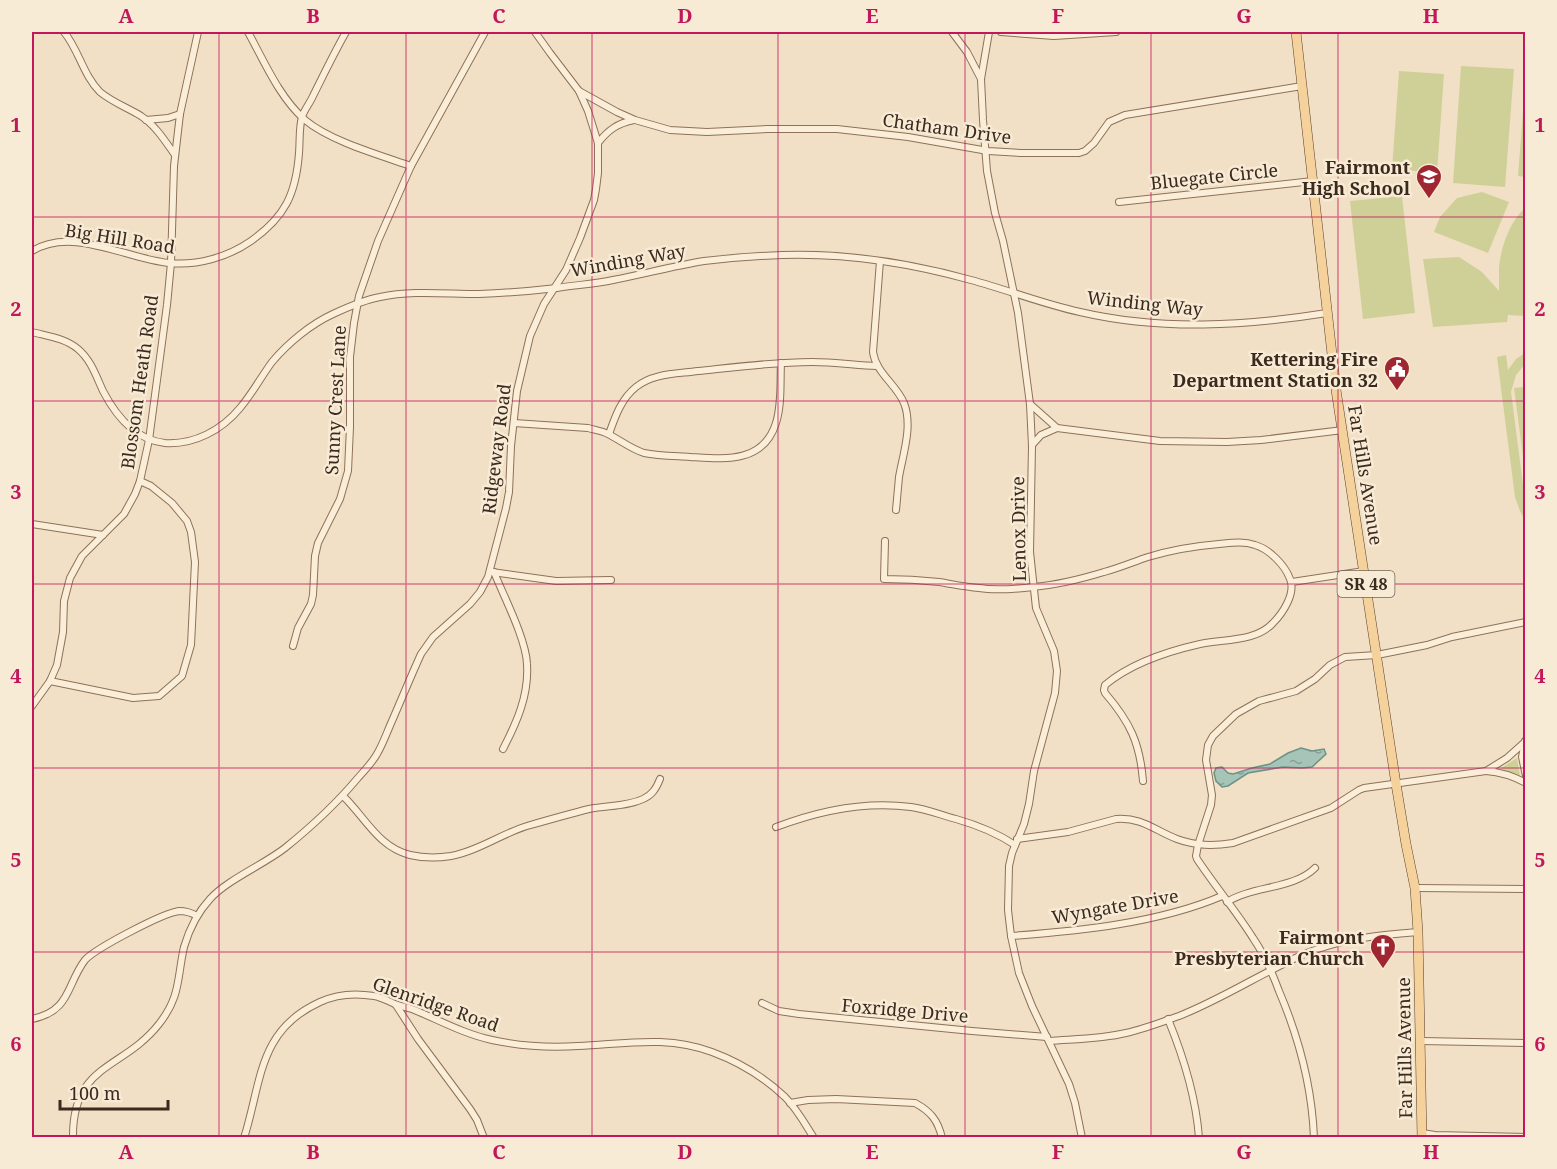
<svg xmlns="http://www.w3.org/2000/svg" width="1557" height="1169" font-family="'Noto Serif',serif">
<defs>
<pattern id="water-ripples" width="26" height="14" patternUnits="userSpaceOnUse" patternTransform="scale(1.5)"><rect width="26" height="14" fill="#a7c4b9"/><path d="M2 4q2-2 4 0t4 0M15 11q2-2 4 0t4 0" fill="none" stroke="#899f96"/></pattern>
</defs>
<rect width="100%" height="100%" fill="#f1e0c5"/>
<!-- grass -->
<g fill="#ced098">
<polygon points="1461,66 1514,69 1505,187 1453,183"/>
<polygon points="1399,71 1444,74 1437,173 1392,169"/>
<polygon points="1525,86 1525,177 1518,176"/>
<polygon points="1482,192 1509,202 1488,253 1434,232 1440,217 1457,198"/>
<polygon points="1402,196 1415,313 1363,319 1350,201"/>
<path d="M1525,208V316L1508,315L1507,322L1433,327L1423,259L1459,257L1482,272L1499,291C1499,283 1499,275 1499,267C1501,247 1510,221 1525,208Z"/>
<polygon points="1525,353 1525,364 1516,375 1511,392 1525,500 1525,520 1520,511 1515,497 1497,357 1506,355 1508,370 1516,359"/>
<polygon points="1525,387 1526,387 1525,472 1514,388"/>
<polygon points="1517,758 1520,776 1500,769"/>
</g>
<!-- water -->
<polygon fill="url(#water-ripples)" stroke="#6d9386" stroke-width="1.5" points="1301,748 1312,751 1324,749 1326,754 1312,767 1302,768 1283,767 1248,773 1228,786 1222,787 1216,781 1214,773 1216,768 1222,767 1228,773 1233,774 1252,768 1270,764 1288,753"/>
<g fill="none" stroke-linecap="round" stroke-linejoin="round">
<defs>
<g id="minor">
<path d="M64,32C79,50 83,75 100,92C112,102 128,108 141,116C156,126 165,141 175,155"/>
<path d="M248,32C264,61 279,97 305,120C330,141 379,155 411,166"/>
<polyline points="952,32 967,52 981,79"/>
<polyline points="989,32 981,79 983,120 987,171 995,213 1003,241 1018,313 1030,404 1032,446 1030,552 1036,608 1054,651 1057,671 1055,693 1034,771 1029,804 1024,824 1012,853 1009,866 1008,910 1011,936 1019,973 1032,1006 1069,1084 1075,1103 1082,1138"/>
<polyline points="1001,32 1054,36 1116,32"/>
<polyline points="579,91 617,112 635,120 670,130 707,132 767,129 837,129 908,137 988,151 1021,153 1079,153 1085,151 1094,143 1109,122 1125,115 1302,86"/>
<polyline points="146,120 168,118 180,114"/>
<path d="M598,143C608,130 618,123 634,120"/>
<polyline points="1119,202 1313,181"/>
<path d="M32,251C73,226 126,259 169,263C197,266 228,257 251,241C285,217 296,194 299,153C300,141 299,127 302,117C304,110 310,103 313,96C324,74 334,53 346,32"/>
<path d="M880,261L873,352C876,373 896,384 904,403C913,426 903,454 899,477C898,488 897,499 896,510"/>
<path d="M32,332C47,336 65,338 78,349C91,360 96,376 103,391C116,416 135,440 165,443C194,445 222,430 240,408C252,394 261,377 272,362C288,343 311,324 333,314C348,307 364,300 380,297C412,290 446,294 479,294C505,293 531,291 557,288C576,285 595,284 613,280C644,274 673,266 704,261C730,258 756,256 782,255C845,253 910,263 971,280C1008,290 1043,304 1080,312C1162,331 1245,326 1327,313"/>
<polyline points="1030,404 1057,428 1160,441 1227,442 1261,440 1343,430"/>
<path d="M514,423L588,428C595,430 602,431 608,434C620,440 631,449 644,453C659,456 675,456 690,457C724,459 763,464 776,423C782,404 780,382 781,363"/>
<path d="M609,434C615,417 621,399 636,387C653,373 677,374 698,371C736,367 774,362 812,362C834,362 855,365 877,366"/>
<polyline points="1032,445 1041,435 1057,428"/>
<polyline points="32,524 103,535"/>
<path d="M885,541L884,579C902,579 921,580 939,582C952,584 965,587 979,588C997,591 1016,589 1033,587C1057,585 1081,579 1104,572C1119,568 1133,562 1148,557C1171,550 1195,546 1219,544C1231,543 1243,541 1255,545C1269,549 1285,565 1290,579C1296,593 1283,613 1273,623C1256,642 1224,639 1200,644C1169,651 1130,664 1105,685L1104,690L1105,693C1130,722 1140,743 1143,781"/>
<polyline points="492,572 556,581 611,580"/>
<path d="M494,572C504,597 526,639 527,664C529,695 517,722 503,749"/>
<polyline points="1292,582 1364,571"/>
<polyline points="293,646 298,628 311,604 313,595 315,556 318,543 340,499 348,471 350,427 350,357 354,323 359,296 378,241 411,166 485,32"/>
<polyline points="50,681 133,698 159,696 182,676 191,645 195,562 191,532 187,521 172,503 151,486 140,481"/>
<polyline points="32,706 50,681 57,665 63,632 64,601 70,578 82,556 124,514 135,494 140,481 149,440 167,305 171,263 174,166 180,114 198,32"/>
<polyline points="1525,741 1522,757 1526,776"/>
<path d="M1486,771C1501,772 1513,776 1526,783"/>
<path d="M343,796C365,817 378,847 410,855C423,858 438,858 451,856C478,851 501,834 527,826C548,820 569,814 589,809C607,805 626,807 643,799C652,795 656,789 660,779"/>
<path d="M776,827C818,811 866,801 911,807C926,809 941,815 956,819C977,825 997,833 1015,845"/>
<path d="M1017,839L1068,832L1116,819C1142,817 1154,830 1177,839C1196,846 1213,846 1233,843L1331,808L1359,790L1364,788L1486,771L1507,758L1526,741"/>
<polyline points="1415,888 1526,889"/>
<path d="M1227,902C1252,886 1294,889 1315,868"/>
<path d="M1011,936C1079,931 1159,923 1222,896"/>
<polyline points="762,1003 779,1011 799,1014 972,1031 1047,1037"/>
<polyline points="396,1005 418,1039 470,1109 477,1120 484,1138"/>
<path d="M32,1019C71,1011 66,985 85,960C96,948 163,913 179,911C186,911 192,913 197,916"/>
<path d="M1168,1019C1184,1058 1196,1096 1199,1138"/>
<path d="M1049,1041C1075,1039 1101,1039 1126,1033C1144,1029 1162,1022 1179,1016C1222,999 1260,974 1302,955C1339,939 1379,935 1418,932"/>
<polyline points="1421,1041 1526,1043"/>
<path d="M790,1103L808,1100L836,1099L915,1103C930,1111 938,1120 942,1138"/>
<polyline points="1422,1133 1435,1135 1526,1137"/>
<path d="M73,1138C72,1063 123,1070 159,1024C181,996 177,978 184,947C189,930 198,912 210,899C227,880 263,865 285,848C311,827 336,804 357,779C364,771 372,763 377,754C383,744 387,732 392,721C402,698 411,676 421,654L433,637L470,604L480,592L488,577L506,508L509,492L511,446L517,391L530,336L544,304L566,270L580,238L594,200L596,189L598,173V143L588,111L579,91L550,53L535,32"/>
<path d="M244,1138C262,1081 258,1030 320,1002C337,994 356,993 374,996C381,997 388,1001 395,1004C400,1006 406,1007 412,1009C439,1020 464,1034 492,1040C520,1046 549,1048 578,1046C625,1044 666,1035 712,1052C739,1062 765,1078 785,1097C797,1109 805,1124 814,1138"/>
<path d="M1314,1138C1312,1086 1299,1038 1279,991C1272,972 1264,954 1253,938C1236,911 1215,886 1197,859L1196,856L1198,845L1211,805L1212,795L1206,760L1208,745L1213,736L1236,714L1259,701L1296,691L1315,679L1330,665L1345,657L1377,655L1427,645L1452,637L1526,622"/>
</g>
<polyline id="primary" points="1296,32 1336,390 1396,784 1406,844 1415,888 1418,932 1422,1138"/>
</defs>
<!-- minor casing -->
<use href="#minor" stroke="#8d715a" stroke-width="8"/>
<!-- primary casing -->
<use href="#primary" stroke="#5b3f2e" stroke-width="10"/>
<!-- minor -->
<use href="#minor" stroke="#fbeed9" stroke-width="6"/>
<!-- primary -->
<use href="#primary" stroke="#f5d19c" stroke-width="9"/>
</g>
<!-- grid -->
<path fill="none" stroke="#c2185b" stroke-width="1.5" stroke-opacity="0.55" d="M219,32V1138M406,32V1138M592,32V1138M778,32V1138M965,32V1138M1151,32V1138M1338,32V1138M32,217H1526M32,401H1526M32,584H1526M32,768H1526M32,952H1526"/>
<!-- icons -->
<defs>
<symbol id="school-pin" viewBox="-11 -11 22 30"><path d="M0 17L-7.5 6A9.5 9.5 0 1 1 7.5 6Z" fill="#9f2732" stroke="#f7ebd5"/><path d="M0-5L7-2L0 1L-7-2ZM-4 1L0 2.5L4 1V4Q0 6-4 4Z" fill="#fff"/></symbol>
<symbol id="civic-pin" viewBox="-11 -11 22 30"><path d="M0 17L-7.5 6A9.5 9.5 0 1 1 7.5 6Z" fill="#9f2732" stroke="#f7ebd5"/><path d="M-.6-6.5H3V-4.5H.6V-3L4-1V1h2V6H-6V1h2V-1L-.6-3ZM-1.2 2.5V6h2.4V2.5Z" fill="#fff"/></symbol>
<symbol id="church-pin" viewBox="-11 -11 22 30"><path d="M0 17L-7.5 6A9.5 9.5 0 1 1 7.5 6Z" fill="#9f2732" stroke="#f7ebd5"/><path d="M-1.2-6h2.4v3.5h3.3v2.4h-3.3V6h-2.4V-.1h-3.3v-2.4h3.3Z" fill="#fff"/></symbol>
</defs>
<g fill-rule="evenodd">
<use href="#school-pin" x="1414" y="162" width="30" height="40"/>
<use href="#civic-pin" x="1382" y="354" width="30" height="40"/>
<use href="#church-pin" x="1368" y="932" width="30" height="40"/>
</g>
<g text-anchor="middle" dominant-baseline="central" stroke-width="5" stroke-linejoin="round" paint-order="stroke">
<!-- shield labels -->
<rect fill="#f7ebd5" stroke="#746456" stroke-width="1.5" x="1337.5" y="571" width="57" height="26" rx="4.5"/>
<g font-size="16" font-weight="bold" fill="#3c2a1f">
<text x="1366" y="584">SR 48</text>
</g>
<!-- street labels -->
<g font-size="18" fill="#3c2a1f" stroke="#f7ebd5">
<text transform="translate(947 128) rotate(8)">Chatham Drive</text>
<text transform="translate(1214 176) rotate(-6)">Bluegate Circle</text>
<text transform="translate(120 238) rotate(9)">Big Hill Road</text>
<text transform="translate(628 260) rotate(-10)">Winding Way</text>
<text transform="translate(1145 303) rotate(6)">Winding Way</text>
<text transform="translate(139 382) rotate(-82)">Blossom Heath Road</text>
<text transform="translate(335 400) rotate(-87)">Sunny Crest Lane</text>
<text transform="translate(496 449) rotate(-83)">Ridgeway Road</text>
<text transform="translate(1366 475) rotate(81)">Far Hills Avenue</text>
<text transform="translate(1018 529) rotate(-91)">Lenox Drive</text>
<text transform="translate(1115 906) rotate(-10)">Wyngate Drive</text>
<text transform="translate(436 1004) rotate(19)">Glenridge Road</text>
<text transform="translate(905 1010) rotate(5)">Foxridge Drive</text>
<text transform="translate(1404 1048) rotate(-91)">Far Hills Avenue</text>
</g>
<!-- poi labels -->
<g font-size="18" font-weight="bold" fill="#3c2a1f" stroke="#f7ebd5" text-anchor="end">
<text x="1410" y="167">Fairmont<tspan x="1410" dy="21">High School</tspan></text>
<text x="1378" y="359">Kettering Fire<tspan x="1378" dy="21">Department Station 32</tspan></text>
<text x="1364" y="937">Fairmont<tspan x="1364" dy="21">Presbyterian Church</tspan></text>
</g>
</g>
<!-- border -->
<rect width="1557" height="1169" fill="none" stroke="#f7ebd5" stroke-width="66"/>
<!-- scale -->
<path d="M60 1100v9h108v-9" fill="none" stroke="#3c2a1f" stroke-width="3"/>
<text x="69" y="1100" font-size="18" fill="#3c2a1f" stroke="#f7ebd5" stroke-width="4.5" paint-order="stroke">100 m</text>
<rect x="33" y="33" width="1491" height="1103" fill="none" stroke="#c2185b" stroke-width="2"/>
<g font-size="20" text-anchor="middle" font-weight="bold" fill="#c2185b">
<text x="126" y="23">A</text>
<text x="313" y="23">B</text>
<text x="499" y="23">C</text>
<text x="685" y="23">D</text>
<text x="872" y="23">E</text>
<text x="1058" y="23">F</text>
<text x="1244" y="23">G</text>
<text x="1431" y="23">H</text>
<text x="16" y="132">1</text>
<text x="1540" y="132">1</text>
<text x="16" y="316">2</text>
<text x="1540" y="316">2</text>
<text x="16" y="499">3</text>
<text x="1540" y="499">3</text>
<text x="16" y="683">4</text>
<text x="1540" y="683">4</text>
<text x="16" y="867">5</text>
<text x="1540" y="867">5</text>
<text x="16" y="1051">6</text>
<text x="1540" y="1051">6</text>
<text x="126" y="1159">A</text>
<text x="313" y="1159">B</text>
<text x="499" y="1159">C</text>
<text x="685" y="1159">D</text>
<text x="872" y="1159">E</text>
<text x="1058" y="1159">F</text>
<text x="1244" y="1159">G</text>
<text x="1431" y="1159">H</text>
</g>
</svg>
